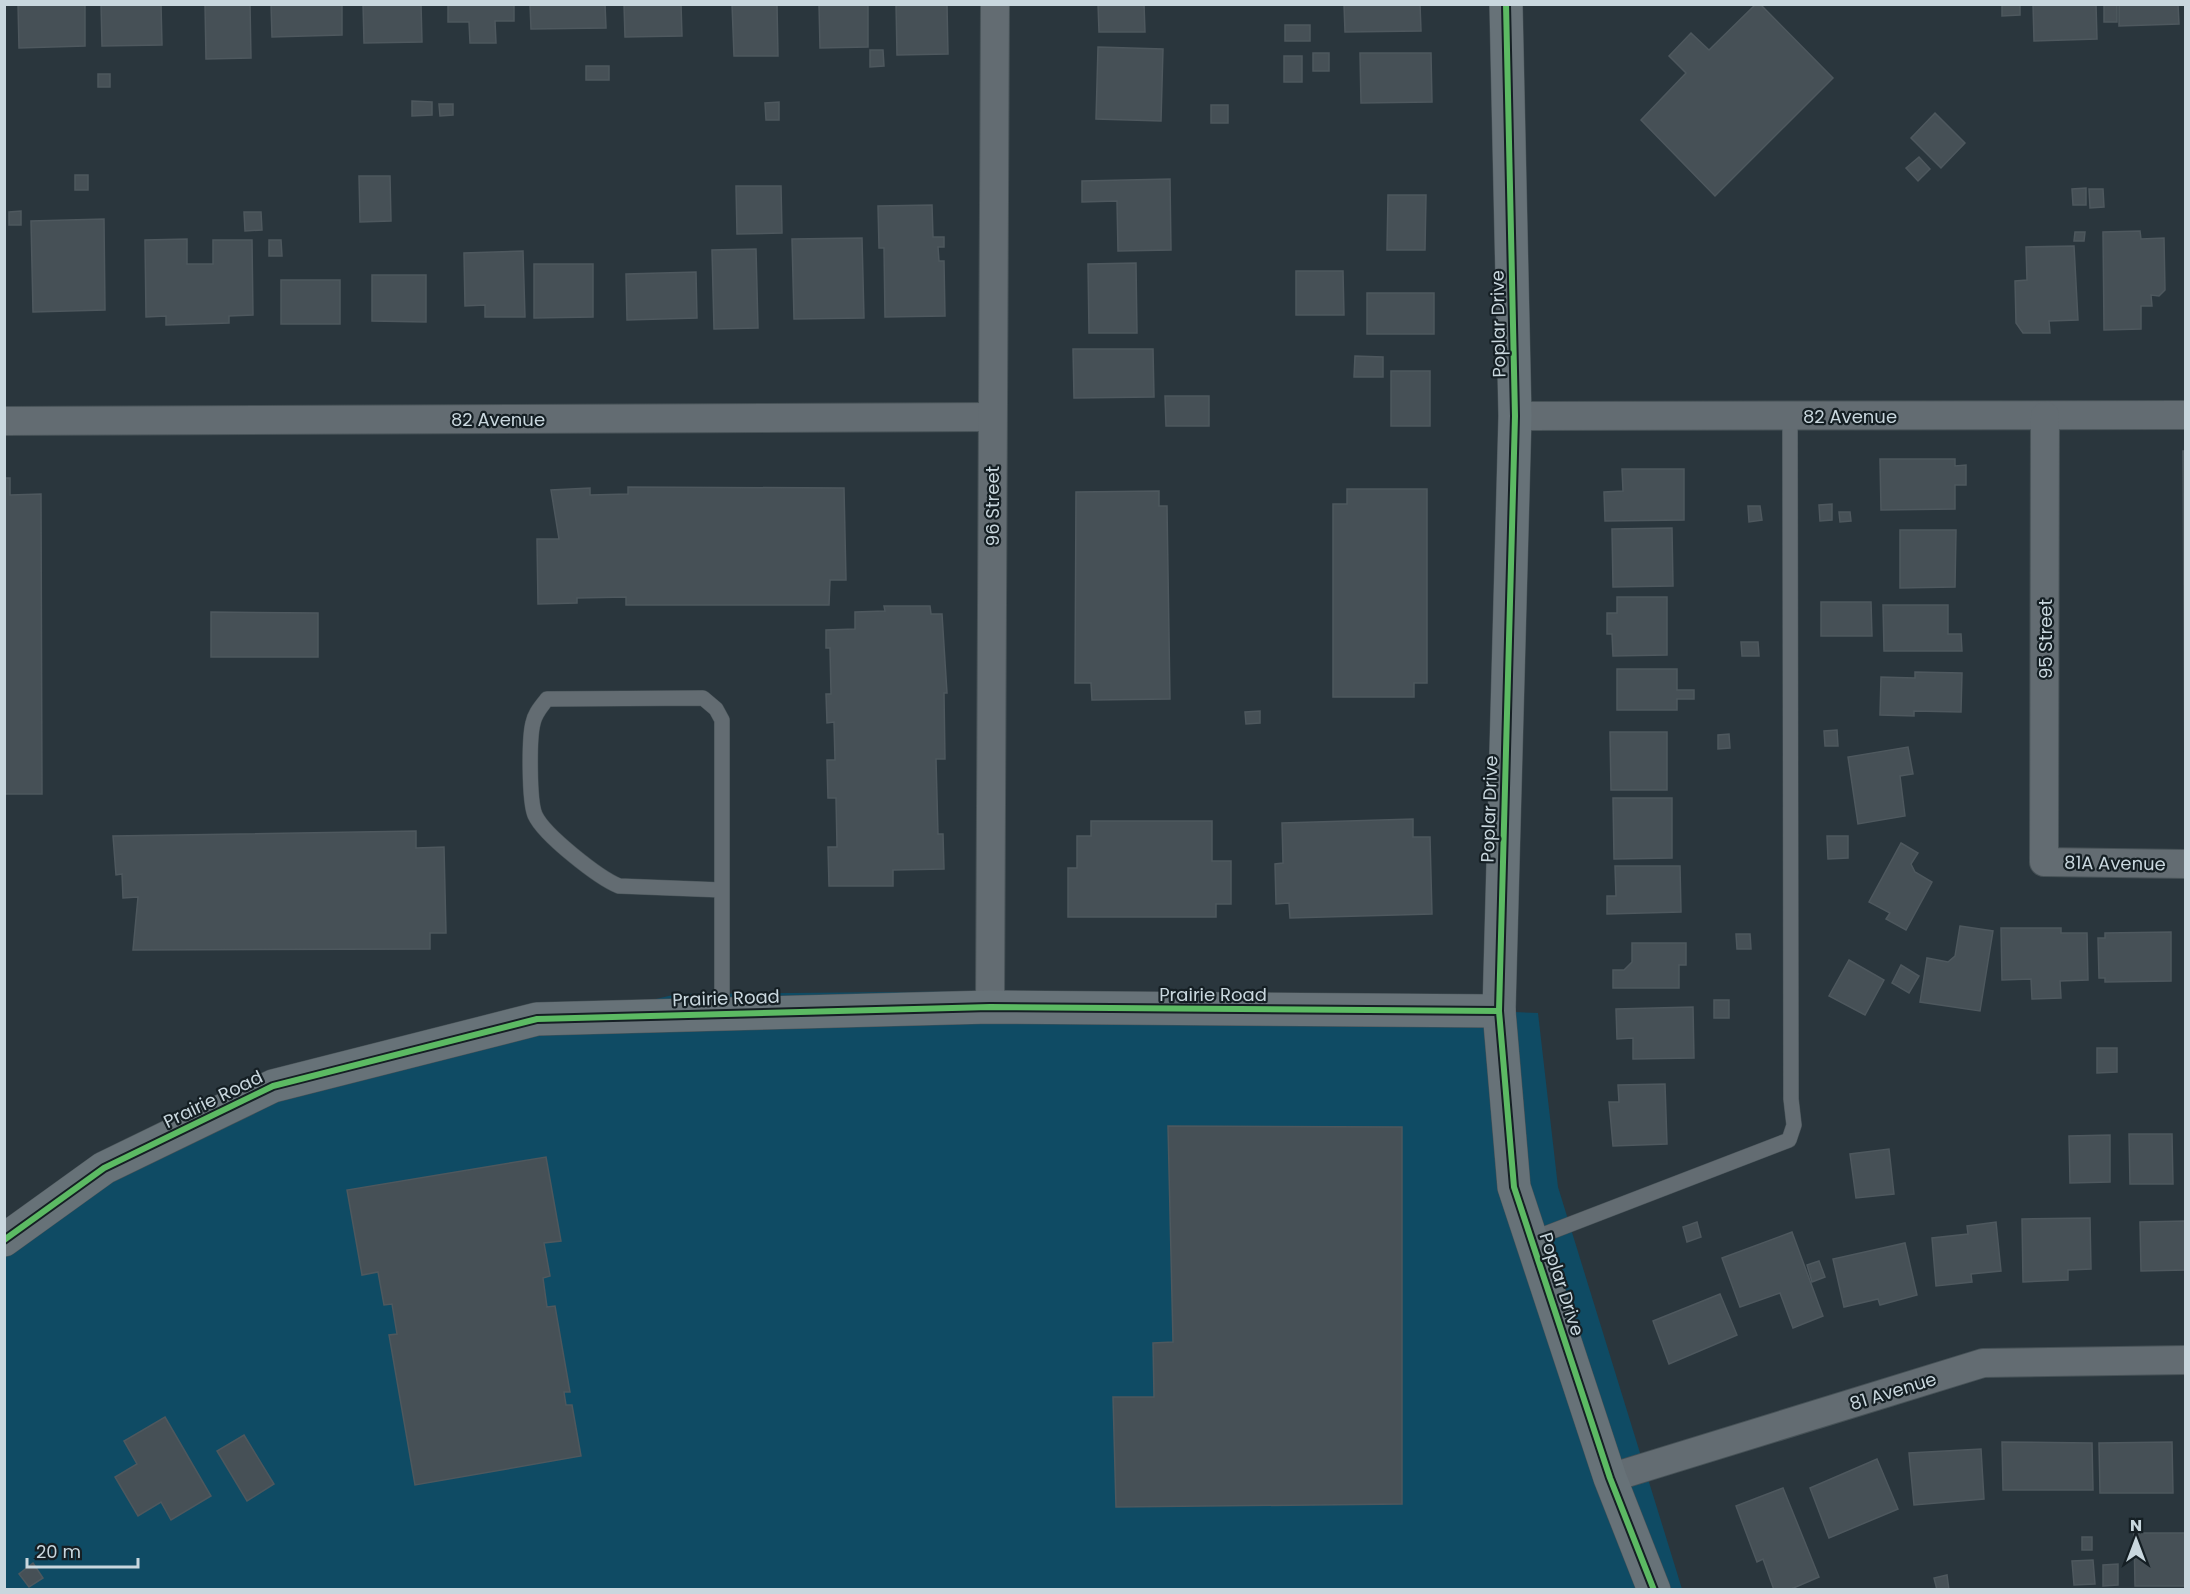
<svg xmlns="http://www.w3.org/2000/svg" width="2190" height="1594" font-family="Poppins,sans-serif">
<rect width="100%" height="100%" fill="#2a363d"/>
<!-- green -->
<polygon fill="#0f4b64" points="1009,991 1538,1013 1558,1187 1682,1589 5,1589 4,1239 113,1161 328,1077 677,994"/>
<!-- building -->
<g fill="#465056" stroke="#4e585e" stroke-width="1.5">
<polygon points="18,4 85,4 85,46 19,48"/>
<polygon points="101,4 161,4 162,45 102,46"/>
<polygon points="205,4 250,4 251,58 206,59"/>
<polygon points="271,4 342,4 342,35 272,37"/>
<polygon points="363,4 421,4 422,42 364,43"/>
<polygon points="448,4 514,4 514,21 495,21 496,43 470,43 469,22 448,22"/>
<polygon points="530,4 605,4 606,28 531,29"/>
<polygon points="624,4 681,4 682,36 625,37"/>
<polygon points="732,4 777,4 778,56 734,56"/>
<polygon points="819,4 868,4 868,47 820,48"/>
<polygon points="896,4 947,4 948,54 897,55"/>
<polygon points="1098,4 1144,4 1145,32 1099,32"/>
<polygon points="1344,4 1420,4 1421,31 1345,32"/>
<polygon points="1756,4 1760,4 1833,78 1715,196 1641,120 1686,73 1669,56 1691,33 1709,50"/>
<polygon points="2002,4 2020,4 2020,15 2002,16"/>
<polygon points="2033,4 2096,4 2097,39 2034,41"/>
<rect x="2104" y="4" width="13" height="18"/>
<polygon points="2119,4 2178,4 2179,24 2119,26"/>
<rect x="1285" y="25" width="25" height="16"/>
<polygon points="1098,47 1163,49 1161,121 1096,119"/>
<polygon points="870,50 883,50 884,66 870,67"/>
<rect x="1313" y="53" width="16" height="18"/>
<polygon points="1360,53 1431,53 1432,102 1361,103"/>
<rect x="1284" y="56" width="18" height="26"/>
<rect x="586" y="66" width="23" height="14"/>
<rect x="98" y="74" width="12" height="13"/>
<polygon points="412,101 432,102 432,115 412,116"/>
<polygon points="779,102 779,120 766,120 765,103"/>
<polygon points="439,104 453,104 453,115 440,116"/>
<rect x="1211" y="105" width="17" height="18"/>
<polygon points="1935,113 1965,143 1941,168 1911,138"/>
<polygon points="1919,157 1930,169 1918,181 1906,168"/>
<rect x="75" y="175" width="13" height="15"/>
<polygon points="359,176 390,176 391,221 360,222"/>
<polygon points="1170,179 1171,250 1118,251 1117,201 1082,202 1082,181"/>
<polygon points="736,186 781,186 782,233 737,234"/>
<polygon points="2086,188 2086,205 2073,205 2072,189"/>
<polygon points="2089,189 2103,189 2104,207 2090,208"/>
<polygon points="1388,195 1426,195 1425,250 1387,250"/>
<polygon points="932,205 933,237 944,237 944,247 938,247 939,261 944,261 945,316 885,317 884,248 879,248 878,206"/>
<polygon points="21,211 21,225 9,225 9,212"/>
<polygon points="244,212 261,212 262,230 245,231"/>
<polygon points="104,219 105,310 33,312 31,221"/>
<polygon points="2140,231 2141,239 2164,238 2165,290 2159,296 2151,295 2152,306 2141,306 2141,329 2104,330 2103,232"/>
<polygon points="2075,232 2085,232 2084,241 2074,241"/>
<polygon points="862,238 864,318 794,319 792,239"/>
<polygon points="187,239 187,264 213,264 213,240 252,240 253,315 229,316 229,323 166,325 166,316 146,317 145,240"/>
<polygon points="269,240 281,240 282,256 269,256"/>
<polygon points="2074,246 2078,320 2049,321 2050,333 2023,333 2016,323 2015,281 2027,280 2026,247"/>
<polygon points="756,249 758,328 714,329 712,250"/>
<polygon points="523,251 525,317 485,317 485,305 465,306 464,253"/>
<polygon points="1136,263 1137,333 1089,333 1088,264"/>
<polygon points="534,264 593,264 593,317 534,318"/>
<polygon points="1296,271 1343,271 1344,315 1296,315"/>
<polygon points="696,272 697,318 627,320 626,274"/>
<polygon points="372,275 426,275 426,322 372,321"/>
<rect x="281" y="280" width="59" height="44"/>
<rect x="1367" y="293" width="67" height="41"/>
<polygon points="1073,349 1153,349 1154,397 1074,398"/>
<polygon points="1355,356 1383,357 1383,377 1354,377"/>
<rect x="1391" y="371" width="39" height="55"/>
<polygon points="1165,396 1209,396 1209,426 1166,426"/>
<polygon points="2183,451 2186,451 2185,794"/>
<polygon points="1880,459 1955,459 1955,466 1966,465 1966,485 1955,485 1955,509 1881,510"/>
<polygon points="1622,469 1684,469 1684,520 1605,521 1604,492 1623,491"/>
<polygon points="4,478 10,478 10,495 41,494 42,794 4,794"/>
<polygon points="628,487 844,488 846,580 830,580 829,605 626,605 626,597 577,598 577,603 538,604 537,539 559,539 551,490 590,488 590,495 628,494"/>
<polygon points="1347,489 1427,489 1427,683 1414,683 1414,697 1333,697 1333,504 1347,504"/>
<polygon points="1159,491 1159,506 1167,506 1170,699 1092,700 1091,683 1075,683 1076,492"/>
<polygon points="1832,504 1832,520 1820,521 1819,505"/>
<polygon points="1748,506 1760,506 1762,520 1749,522"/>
<polygon points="1839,512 1850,512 1851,521 1840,522"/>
<polygon points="1672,528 1673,586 1613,587 1612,529"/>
<polygon points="1900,530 1956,530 1955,587 1900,588"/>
<polygon points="1617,597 1667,597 1667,655 1613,656 1612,634 1607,634 1607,613 1617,613"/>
<polygon points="1821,602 1871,602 1872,636 1821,636"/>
<polygon points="1883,605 1948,605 1948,634 1961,634 1962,651 1884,651"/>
<polygon points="884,606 930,606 931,614 942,614 947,693 944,693 945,759 936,759 938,834 943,834 944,869 893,870 893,886 829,886 828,847 837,847 836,798 828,798 827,760 835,760 834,722 827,723 826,694 831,694 830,648 826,648 826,630 855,629 855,612 885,611"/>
<polygon points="211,612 318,613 318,657 211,657"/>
<polygon points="1741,642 1758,642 1759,656 1742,656"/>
<polygon points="1617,669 1677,669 1677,690 1694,690 1694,699 1677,699 1677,710 1617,710"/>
<polygon points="1915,672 1962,673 1961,712 1914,711 1914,716 1880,715 1881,677 1915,678"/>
<polygon points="1260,711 1260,723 1246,724 1245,712"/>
<polygon points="1837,730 1838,746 1825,746 1824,731"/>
<polygon points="1610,732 1667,732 1667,790 1611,790"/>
<polygon points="1729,734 1730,748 1718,749 1718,735"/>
<polygon points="1908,747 1913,774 1900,776 1905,816 1858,824 1848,757"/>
<polygon points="1613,798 1672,798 1672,858 1614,859"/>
<polygon points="1413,819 1413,837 1430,837 1432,914 1290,918 1289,903 1276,904 1275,864 1283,863 1282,823"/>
<polygon points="1091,821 1212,821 1212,861 1231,861 1231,904 1216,904 1216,917 1068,917 1068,868 1077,868 1077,836 1091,836"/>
<polygon points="416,831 416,848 444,847 446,933 430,933 430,949 133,950 138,897 123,898 122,874 116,875 113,836"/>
<polygon points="1827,836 1848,836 1848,858 1828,859"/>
<polygon points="1901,843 1918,853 1911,864 1915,872 1932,882 1906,930 1886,919 1890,913 1869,902"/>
<polygon points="1615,866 1680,866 1681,912 1607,914 1607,896 1616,896"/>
<polygon points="1960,926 1993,931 1980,1011 1920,1002 1927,958 1948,962 1955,956"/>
<polygon points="2001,928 2061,928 2061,933 2087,933 2088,980 2060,981 2061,998 2032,999 2031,979 2002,980"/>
<polygon points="2171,932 2171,981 2105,982 2105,978 2099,978 2098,938 2105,938 2105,933"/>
<polygon points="1736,934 1750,934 1751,949 1737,949"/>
<polygon points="1632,943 1686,943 1686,965 1679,965 1679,988 1613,988 1613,970 1624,970 1632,962"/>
<polygon points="1849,960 1884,980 1865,1015 1829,996"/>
<polygon points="1901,965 1919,976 1909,993 1892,983"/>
<rect x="1714" y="1000" width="15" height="18"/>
<polygon points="1693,1007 1694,1058 1633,1059 1633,1038 1617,1039 1616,1009"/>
<polygon points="2097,1048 2117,1048 2117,1072 2097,1073"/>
<polygon points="1665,1084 1667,1144 1613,1146 1609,1102 1619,1102 1618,1085"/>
<polygon points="1168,1126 1402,1127 1402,1504 1116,1507 1113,1397 1154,1397 1153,1343 1173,1342"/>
<polygon points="2129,1134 2172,1134 2173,1184 2130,1184"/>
<polygon points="2110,1135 2110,1182 2070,1183 2069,1136"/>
<polygon points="1889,1149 1894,1194 1856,1198 1850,1154"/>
<polygon points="546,1157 561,1241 544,1243 550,1276 543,1278 547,1307 555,1306 570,1392 564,1392 566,1405 572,1405 581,1456 415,1485 389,1335 397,1334 392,1304 384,1305 378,1272 362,1275 347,1190"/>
<polygon points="2090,1218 2091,1269 2068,1270 2068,1280 2023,1282 2022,1219"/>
<polygon points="2186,1221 2186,1270 2141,1271 2140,1222"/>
<polygon points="1697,1222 1701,1237 1687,1242 1683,1227"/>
<polygon points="1996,1222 2001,1271 1971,1274 1972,1282 1936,1286 1932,1238 1968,1234 1967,1226"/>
<polygon points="1792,1232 1823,1316 1793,1328 1780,1293 1740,1307 1722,1258"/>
<polygon points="1905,1243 1917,1295 1880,1305 1878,1299 1844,1307 1833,1259"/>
<polygon points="1819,1261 1825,1277 1812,1282 1807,1265"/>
<polygon points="1720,1294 1737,1335 1669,1364 1653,1321"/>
<polygon points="165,1417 211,1496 171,1520 161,1502 138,1516 115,1477 137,1464 124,1441"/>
<polygon points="244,1435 274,1484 247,1501 217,1451"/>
<polygon points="2002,1442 2092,1443 2093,1490 2003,1490"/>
<polygon points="2172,1442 2173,1493 2100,1493 2099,1443"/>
<polygon points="1981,1449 1984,1499 1914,1505 1909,1453"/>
<polygon points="1877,1459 1898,1509 1829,1538 1810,1488"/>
<polygon points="1783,1488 1819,1577 1789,1590 1774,1590 1763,1559 1757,1562 1736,1506"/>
<polygon points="2134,1533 2186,1533 2186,1586 2135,1586"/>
<rect x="2082" y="1537" width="10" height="13"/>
<polygon points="2093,1560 2095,1584 2074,1585 2072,1561"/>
<polygon points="33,1563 43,1578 29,1587 19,1574"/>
<polygon points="2118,1564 2118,1585 2103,1586 2103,1565"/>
<polygon points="1947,1575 1949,1590 1937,1590 1934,1578"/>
</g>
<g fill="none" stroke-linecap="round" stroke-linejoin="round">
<defs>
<g id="lane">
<path d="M722,1013V720L716,709L703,698L547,699C541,707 535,713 533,723C529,738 529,801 535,815C544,835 599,878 619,886L722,890"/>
<polyline points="1532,1239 1789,1140 1794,1125 1791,1099 1790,416"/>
</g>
<g id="street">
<polyline points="1515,416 2186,415"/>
<polyline points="2045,416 2044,862 2186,864"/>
<polyline points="4,421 992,417"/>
<polyline points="990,1007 995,4"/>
<polyline points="1610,1478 1983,1363 2186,1360"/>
</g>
<g id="secondary">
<polyline points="1506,4 1515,416 1499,1011 1514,1187 1610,1478 1654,1590"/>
<polyline points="4,1240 104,1168 273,1086 537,1019 990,1007 1499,1011"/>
</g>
</defs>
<!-- lane casing -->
<use href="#lane" stroke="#475257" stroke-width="16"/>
<!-- street casing -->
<use href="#street" stroke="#475257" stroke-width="30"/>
<!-- secondary casing -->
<use href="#secondary" stroke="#475257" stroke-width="34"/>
<!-- lane -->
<use href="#lane" stroke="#636c72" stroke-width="15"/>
<!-- street -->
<use href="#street" stroke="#636c72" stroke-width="28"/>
<!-- secondary -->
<use href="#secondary" stroke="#677278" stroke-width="33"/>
<defs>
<g id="cycleway">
<polyline points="1506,4 1515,416 1499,1011 1514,1187 1610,1478 1654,1590"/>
<polyline points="4,1240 104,1168 273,1086 537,1019 990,1007 1499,1011"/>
</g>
</defs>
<!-- cycleway casing -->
<use href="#cycleway" stroke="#151f24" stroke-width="10"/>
<!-- cycleway -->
<use href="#cycleway" stroke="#5cba63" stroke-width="6"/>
</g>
<g text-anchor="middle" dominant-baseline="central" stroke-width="4.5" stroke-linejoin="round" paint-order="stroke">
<!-- street labels -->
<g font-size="18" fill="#c9d7de" stroke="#151f24">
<text transform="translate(1498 324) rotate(-91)">Poplar Drive</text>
<text x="1850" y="416">82 Avenue</text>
<text x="498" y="419">82 Avenue</text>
<text transform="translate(992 506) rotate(-90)">96 Street</text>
<text transform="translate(2045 639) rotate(-90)">95 Street</text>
<text transform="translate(1489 809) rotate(-88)">Poplar Drive</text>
<text transform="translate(2115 863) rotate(1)">81A Avenue</text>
<text x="1213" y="994">Prairie Road</text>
<text transform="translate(726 998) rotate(-2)">Prairie Road</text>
<text transform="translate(213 1099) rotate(-26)">Prairie Road</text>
<text transform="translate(1562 1284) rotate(72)">Poplar Drive</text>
<text transform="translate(1893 1391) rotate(-17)">81 Avenue</text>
</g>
</g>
<!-- border -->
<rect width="2190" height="1594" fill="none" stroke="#c9d7de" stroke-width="12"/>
<!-- north arrow -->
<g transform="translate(2136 1540)" stroke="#151f24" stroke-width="4.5" paint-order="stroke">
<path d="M0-4.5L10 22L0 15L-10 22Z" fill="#c9d7de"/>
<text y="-9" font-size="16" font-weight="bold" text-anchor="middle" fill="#c9d7de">N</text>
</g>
<!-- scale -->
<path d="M27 1558v9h111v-9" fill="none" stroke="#c9d7de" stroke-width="3"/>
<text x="36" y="1558" font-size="18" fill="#c9d7de" stroke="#151f24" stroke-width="4.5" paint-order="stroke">20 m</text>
</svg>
